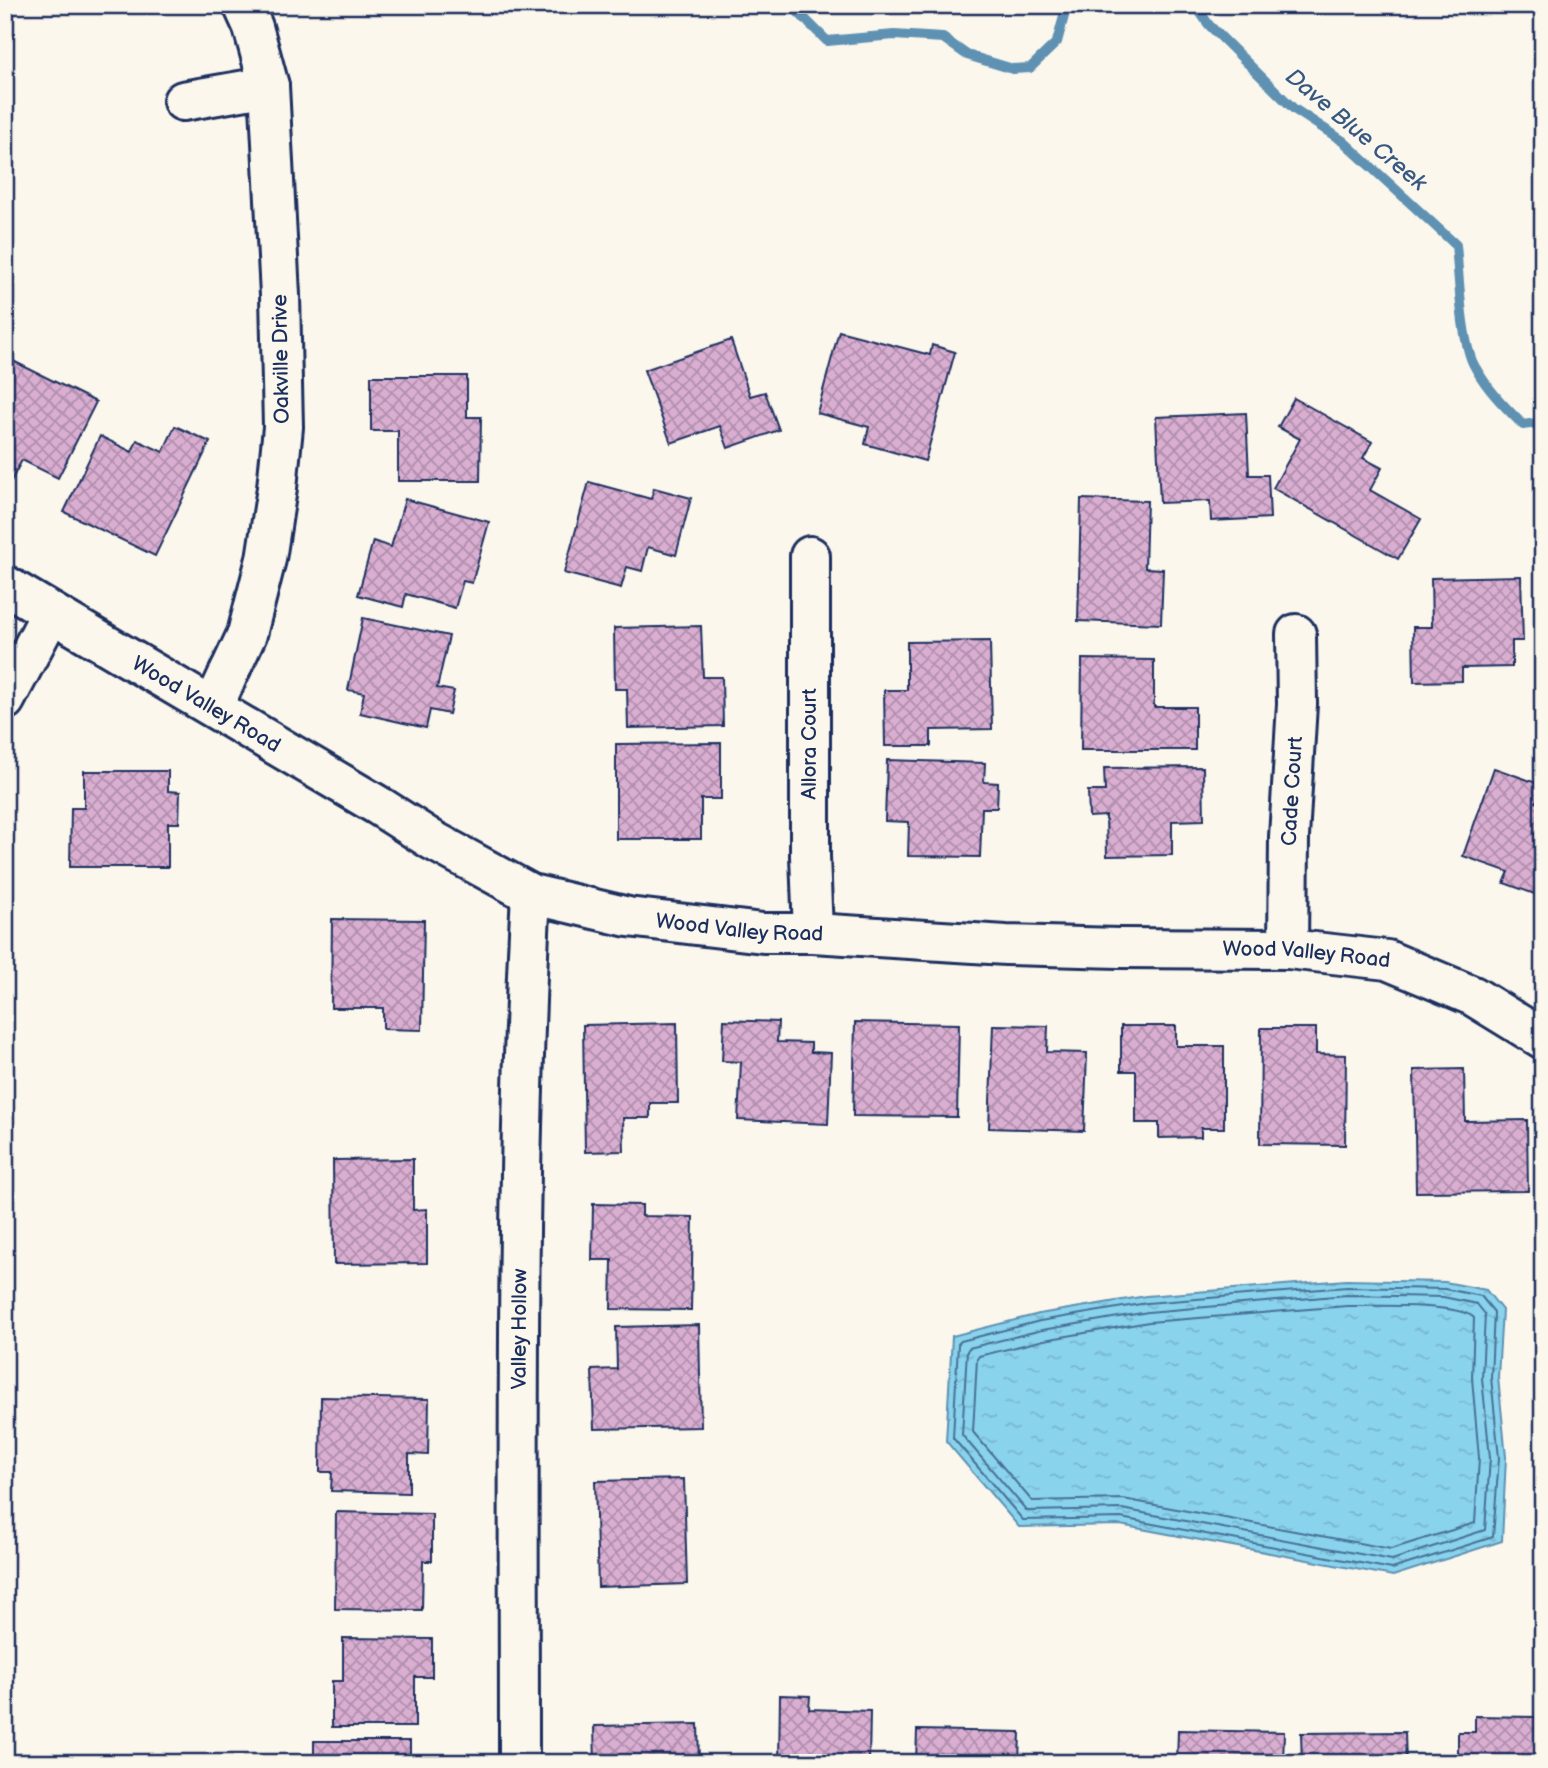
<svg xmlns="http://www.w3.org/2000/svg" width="1548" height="1768" font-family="'Balsamiq Sans',sans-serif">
<defs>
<pattern id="water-ripples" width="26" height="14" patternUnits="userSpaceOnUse" patternTransform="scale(1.75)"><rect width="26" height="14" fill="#8ad3ec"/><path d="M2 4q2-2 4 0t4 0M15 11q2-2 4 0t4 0" fill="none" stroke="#76b5cd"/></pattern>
<pattern id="building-cross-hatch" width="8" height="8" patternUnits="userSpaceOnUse" patternTransform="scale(1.75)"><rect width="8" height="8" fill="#daaed1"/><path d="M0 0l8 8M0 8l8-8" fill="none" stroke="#b08ead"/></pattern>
</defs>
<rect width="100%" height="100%" fill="#fbf7ec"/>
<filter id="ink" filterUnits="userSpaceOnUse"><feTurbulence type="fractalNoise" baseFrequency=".0143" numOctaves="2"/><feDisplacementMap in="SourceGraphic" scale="14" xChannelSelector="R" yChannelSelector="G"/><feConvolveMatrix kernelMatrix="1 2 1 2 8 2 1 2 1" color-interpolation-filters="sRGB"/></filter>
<g filter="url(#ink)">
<!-- water -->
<polygon fill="url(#water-ripples)" stroke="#5e91b3" stroke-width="2" points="1346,1280 1445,1282 1486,1290 1502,1310 1498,1377 1506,1457 1502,1541 1393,1576 1120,1525 1019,1527 946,1441 952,1336 1039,1314 1146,1296"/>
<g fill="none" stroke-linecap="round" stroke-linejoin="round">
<!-- shore -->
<g stroke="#477197" stroke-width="2">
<polygon points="1347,1287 1445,1289 1481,1296 1494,1312 1491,1377 1499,1458 1493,1537 1392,1569 1121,1518 1023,1520 953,1438 958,1344 961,1341 1040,1321 1147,1303"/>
<polygon points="1347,1295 1443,1297 1477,1304 1485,1314 1482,1378 1490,1458 1485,1530 1392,1560 1122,1509 1027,1511 962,1435 967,1351 969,1348 1042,1330 1148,1312"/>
<path d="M1347,1306C1371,1306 1460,1303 1474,1318L1472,1378L1479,1458L1475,1523L1391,1549L1123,1499L1032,1501L973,1432L977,1359L979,1356L1044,1340L1149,1322Z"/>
</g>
<!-- stream -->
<g stroke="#5e91b3" stroke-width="10">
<polyline points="791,5 827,41 894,35 943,38 967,55 1013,69 1030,68 1057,42 1067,5"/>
<path d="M1195,5L1209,25L1294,109L1343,141L1456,245C1459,274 1461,344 1475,367C1487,389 1505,407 1523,425L1537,423L1543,418"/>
</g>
</g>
<!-- building -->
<g fill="url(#building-cross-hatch)" stroke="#1b2f5e" stroke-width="2">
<polygon points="839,331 930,355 932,345 955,352 925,461 865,444 869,427 817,413"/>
<polygon points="731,340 750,396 765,392 779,430 728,448 720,426 671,443 644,370"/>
<polygon points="9,359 96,402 58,478 22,460 11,481 5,478 5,366"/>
<polygon points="371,376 467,376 467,417 481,417 480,481 398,481 398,431 371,431"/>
<polygon points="1294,398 1372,442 1363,458 1382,468 1370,490 1421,519 1398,559 1273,488 1300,439 1278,427"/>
<polygon points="1246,413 1249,475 1268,475 1270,518 1211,521 1210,501 1160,503 1156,417"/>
<polygon points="175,426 210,442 155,556 64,512 100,436 132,452 137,440 163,452"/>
<polygon points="589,482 651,499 654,488 691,498 676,555 648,547 642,571 627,567 621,588 564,573"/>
<polygon points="405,499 489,522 472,583 463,581 455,608 406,594 403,607 358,595 373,541 391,547"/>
<polygon points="1081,499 1147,501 1145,568 1163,569 1161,624 1078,621"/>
<polygon points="1521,576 1523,641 1512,641 1512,667 1462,668 1462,681 1414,682 1413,627 1432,627 1431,578"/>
<polygon points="363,618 449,636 437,688 454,691 449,714 430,710 426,728 360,713 364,693 348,690"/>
<polygon points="701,626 703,677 722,677 723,726 628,728 627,689 615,689 614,628"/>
<polygon points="990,641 992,729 931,730 931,746 885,746 884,690 907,690 907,642"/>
<polygon points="1082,659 1154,660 1154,707 1195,707 1195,750 1081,750"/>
<polygon points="721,743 721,799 701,799 701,839 616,839 616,744"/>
<polygon points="887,760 985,763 984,782 998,783 997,808 982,808 980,857 908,856 909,822 885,821"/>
<polygon points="1203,767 1204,820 1172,821 1172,855 1107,856 1106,816 1089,817 1088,791 1105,791 1104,768"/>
<polygon points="1494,768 1542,785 1536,802 1543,805 1543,897 1504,883 1509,872 1463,856"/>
<polygon points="84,771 168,771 168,791 180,792 179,823 168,823 168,867 70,867 71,808 84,808"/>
<polygon points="332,919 424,920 422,1030 383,1029 383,1008 331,1008"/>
<polygon points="724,1020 778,1022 777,1042 811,1043 811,1052 831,1053 828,1124 738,1120 741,1062 722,1061"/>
<polygon points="855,1022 959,1024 957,1117 853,1116"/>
<polygon points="677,1023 678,1103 650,1103 650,1118 623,1118 624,1151 585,1152 583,1025"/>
<polygon points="993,1025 1048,1026 1047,1052 1087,1053 1084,1131 989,1128"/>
<polygon points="1121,1026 1176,1026 1176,1046 1224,1046 1224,1128 1201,1128 1201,1137 1159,1138 1159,1123 1136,1123 1136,1071 1121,1071"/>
<polygon points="1261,1028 1316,1028 1316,1054 1346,1055 1345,1145 1260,1144"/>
<polygon points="1464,1069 1465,1121 1527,1120 1528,1191 1416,1192 1414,1070"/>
<polygon points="413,1159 413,1210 427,1209 427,1263 334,1264 333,1160"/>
<polygon points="593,1204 642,1205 642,1216 693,1217 691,1310 611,1309 612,1260 592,1260"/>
<polygon points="699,1325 701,1427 594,1429 592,1370 617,1369 616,1327"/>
<polygon points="321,1397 429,1399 428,1455 409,1454 409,1493 331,1491 332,1472 320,1472"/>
<polygon points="684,1479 687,1584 598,1587 595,1481"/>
<polygon points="336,1512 432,1514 432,1561 423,1561 422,1610 335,1609"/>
<polygon points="343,1638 432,1639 432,1677 415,1677 415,1727 332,1727 332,1681 343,1681"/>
<polygon points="780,1695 810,1696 809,1709 870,1711 869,1763 779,1763"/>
<polygon points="1475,1716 1540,1717 1539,1763 1458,1763 1458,1732 1475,1732"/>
<polygon points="698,1724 699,1763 595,1763 594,1726"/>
<polygon points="917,1730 1020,1732 1019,1763 916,1763"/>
<polygon points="1178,1730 1284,1732 1283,1763 1177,1763"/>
<polygon points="1405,1732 1406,1763 1302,1763 1301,1733"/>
<rect x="314" y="1741" width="96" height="22"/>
</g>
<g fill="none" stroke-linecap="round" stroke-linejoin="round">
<defs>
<g id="minor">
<polyline points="183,101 269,86"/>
<polyline points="810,556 810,856 813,933"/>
<path id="s1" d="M5,585L379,806L432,840L531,894L628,917L763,933H813L1006,945L1119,948L1288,949L1387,960L1473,996L1543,1039"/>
<polyline points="5,700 51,613"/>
<polyline points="213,707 247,634 266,559 277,488 283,427 280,295 269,86 253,27 243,5"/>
<path id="s2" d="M1288,949L1289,837L1297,704L1296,634"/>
<path id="s3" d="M519,1763C519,1473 515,1183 531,894"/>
</g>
</defs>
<!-- minor casing -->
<use href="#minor" stroke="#1b2f5e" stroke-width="44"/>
<!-- minor -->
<use href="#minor" stroke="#fbf7ec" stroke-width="38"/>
</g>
</g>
<g text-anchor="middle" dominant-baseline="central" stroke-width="6" stroke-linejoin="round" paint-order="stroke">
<!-- street labels -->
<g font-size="21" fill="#1b2f5e" stroke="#fbf7ec">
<text transform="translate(281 359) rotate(-91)">Oakville Drive</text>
<text stroke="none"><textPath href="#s1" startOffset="234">Wood Valley Road</textPath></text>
<text transform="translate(809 744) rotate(-90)">Allora Court</text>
<text stroke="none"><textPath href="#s2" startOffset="158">Cade Court</textPath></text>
<text stroke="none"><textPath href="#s1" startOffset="822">Wood Valley Road</textPath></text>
<text stroke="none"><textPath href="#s1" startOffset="1390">Wood Valley Road</textPath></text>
<text stroke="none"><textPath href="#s3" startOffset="434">Valley Hollow</textPath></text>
</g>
<!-- water labels -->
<g font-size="23" font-style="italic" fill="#375882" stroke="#fbf7ec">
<text transform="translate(1356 130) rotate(40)">Dave Blue Creek</text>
</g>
</g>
<!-- margin -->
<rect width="1548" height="1768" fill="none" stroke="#fbf7ec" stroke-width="28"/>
<rect x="14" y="14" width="1520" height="1740" fill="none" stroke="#1b2f5e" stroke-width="2.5" filter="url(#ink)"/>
</svg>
